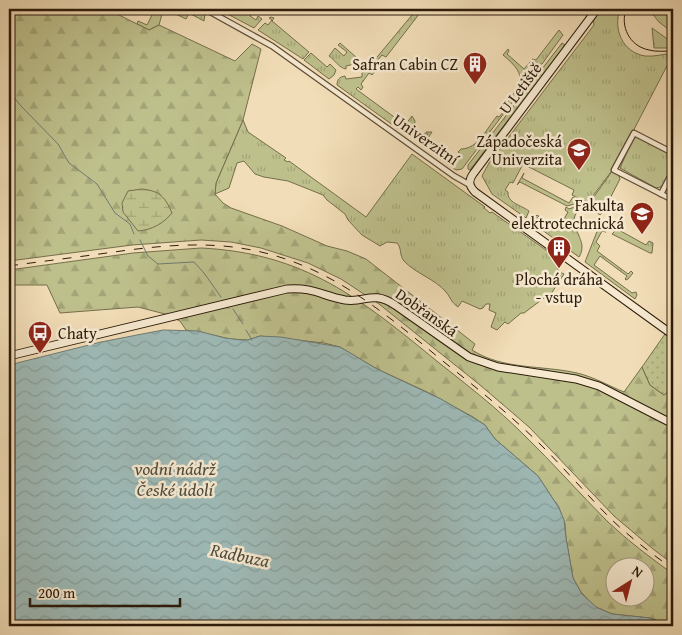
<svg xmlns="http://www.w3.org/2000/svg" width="682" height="635" font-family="'Gentium Book Plus',serif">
<defs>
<pattern id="grass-tufts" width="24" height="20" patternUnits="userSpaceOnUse" patternTransform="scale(1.25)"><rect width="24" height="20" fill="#bec08c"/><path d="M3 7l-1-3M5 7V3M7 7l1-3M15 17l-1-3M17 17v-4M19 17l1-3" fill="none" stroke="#a3a477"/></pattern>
<pattern id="forest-firs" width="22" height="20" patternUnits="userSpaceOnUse" patternTransform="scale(1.25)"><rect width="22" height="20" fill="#bec08c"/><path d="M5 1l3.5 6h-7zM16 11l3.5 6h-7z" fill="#a3a477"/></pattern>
<pattern id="wetland-marsh" width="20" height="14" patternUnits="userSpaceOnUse" patternTransform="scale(1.25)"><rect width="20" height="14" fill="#bec08c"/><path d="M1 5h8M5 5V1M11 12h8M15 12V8" fill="none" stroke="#a3a477"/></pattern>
<pattern id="park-dots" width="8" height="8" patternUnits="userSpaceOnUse" patternTransform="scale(1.25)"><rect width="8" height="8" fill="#bec08c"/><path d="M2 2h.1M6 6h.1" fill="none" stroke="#a3a477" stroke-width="1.8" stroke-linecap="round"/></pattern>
<pattern id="water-waves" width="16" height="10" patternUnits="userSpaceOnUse" patternTransform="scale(1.25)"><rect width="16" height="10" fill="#9ebab7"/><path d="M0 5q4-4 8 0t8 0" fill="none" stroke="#889f9c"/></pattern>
</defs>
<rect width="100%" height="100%" fill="#f1ddb7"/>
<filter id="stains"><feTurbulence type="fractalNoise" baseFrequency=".004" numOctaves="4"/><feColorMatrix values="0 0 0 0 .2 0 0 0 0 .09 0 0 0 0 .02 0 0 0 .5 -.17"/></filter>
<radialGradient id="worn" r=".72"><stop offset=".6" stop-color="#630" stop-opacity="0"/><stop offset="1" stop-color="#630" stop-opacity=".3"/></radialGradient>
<!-- grass -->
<g fill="url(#grass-tufts)" stroke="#756e4b">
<polygon points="151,9 198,9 205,14 204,21 189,13 186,19 165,9 161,13 162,14 159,25 149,30 137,24 138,21 147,25 154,11"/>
<polygon points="218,9 235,9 240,11 243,9 242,12 248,15 250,12 251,13 250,16 256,20 258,16 262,19 254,28"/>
<path d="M417,9H423L386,57L382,55L377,61L380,65L372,75L369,73L361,84L363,87L361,90L358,87L356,89L405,125L412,116L415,121L414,129L409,133H404L337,85C337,80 339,77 345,76L346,79L362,77V73L368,68Z"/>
<path d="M601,9H620C613,29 622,52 645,56C654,57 664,54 673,53V64L669,62L614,168L589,201H584L572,195L574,190L523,164L513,183L510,182L505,190L508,192C507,203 521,205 529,211L526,218L492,194L482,176L489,163L594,25L593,19Z"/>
<polygon points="662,9 673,12 673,33 659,22 651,12 653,10"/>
<polygon points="271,17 274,18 272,21 309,52 303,59 258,30 265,23 268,25 272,20 269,18"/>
<polygon points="652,28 673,43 673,48 654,48"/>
<polygon points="559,30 563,35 542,64 539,64 532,59 536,60"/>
<path d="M340,43L364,64L360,67L359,63L346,66V69C339,68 335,60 329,56L335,48L344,56L347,52L338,45Z"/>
<polygon points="562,43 565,45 562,49 470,170 468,169 468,165"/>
<path d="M508,49L509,51L507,54L524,69L531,61L538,68L462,169L456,170L420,144L419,138L425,133L428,135L426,132H432L426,141L454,161L461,154L458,152L461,149C478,149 487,128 497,116L499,117L504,111L502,109C520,84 531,78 503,55Z"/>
<polygon points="311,53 327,67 330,64 336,70 334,75 329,79 304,60"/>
<path d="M243,120L248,132L286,158L284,160L288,162L289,161L366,217L412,154L485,207L484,208L490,213L492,212L556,257L559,272L564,274L547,300L544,298L524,313H521L508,324L505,322L497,330L491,327L496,313L489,310L490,304H486L483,308L480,309L462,301L458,307C450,301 451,298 446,292C435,279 415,273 404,261C399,255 402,248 397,243L387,242L380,246L362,235L348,220L345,214L327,200L323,195L288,181L264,177L255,174L244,161L237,163L229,188L215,194L216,183Z"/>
<polygon points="635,134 673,154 673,166 661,187 656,188 620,168"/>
<polygon points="613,170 618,173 620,179 605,208 591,201"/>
<polygon points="524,173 522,178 569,203 573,197 582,202 567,206 520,182 517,185"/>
<path d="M588,202L604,210L600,215C597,213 594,210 590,209C586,208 581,209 578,211C568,221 581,235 582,246C582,251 581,254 579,257L530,221C532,218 534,214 539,216L537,219L555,228L557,225L560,226L568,212L565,210L566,207L569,209Z"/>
<polygon points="604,222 606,224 601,230 606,232 602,231 596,242 600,246 597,251 628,274 631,271 633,273 628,279 626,280 625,279 627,276 600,256 594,265 632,293 636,292 637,295 635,299 585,262 600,224"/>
<polygon points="617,229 646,245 649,241 653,243 652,253 650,253 612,234"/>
</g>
<!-- forest -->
<g fill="url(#forest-firs)" stroke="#756e4b" fill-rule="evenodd">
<path d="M9,9H107L149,30L159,25L235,61L252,44L261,49L243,120L216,183L215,194L223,203L231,208L282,226L327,246L347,251L366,259L475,344L472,350C503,370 542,365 577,373C594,377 609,386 624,392L642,367L650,385L664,395L673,388V564L653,549L614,516L529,427L480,385L379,304L341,279L308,263L261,248L231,242L201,240L132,245L9,261Z"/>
<path d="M201,248C305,253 361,299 438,362C467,385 497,408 524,435C553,463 580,494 608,522C628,541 651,558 673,574V626L650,618L612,614L596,607L589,601L581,592L573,578L566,538L565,524L559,508L538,476L495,439L485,425L473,417L427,392L377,369L340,347L324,343L260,336L248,340L230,339L204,333L186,330L180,321L165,314L138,307L60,313L47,285H15L9,290V270L133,253ZM614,568H644V598H614Z"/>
</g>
<!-- wetland -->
<path fill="url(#wetland-marsh)" stroke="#756e4b" d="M142,189C160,191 165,197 172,213C164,223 152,230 138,231L123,212L122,203L128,191Z"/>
<!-- park -->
<polygon fill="url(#park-dots)" stroke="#756e4b" points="665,334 673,340 673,388 664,395 650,385 642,367"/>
<!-- water -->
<polygon fill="url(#water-waves)" stroke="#707a72" points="163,330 198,331 225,338 241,340 248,340 260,336 281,337 340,347 377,369 441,399 477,420 485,425 495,439 538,476 559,508 564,520 566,538 573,578 582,594 596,607 612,614 650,618 672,626 9,626 9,365 101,342"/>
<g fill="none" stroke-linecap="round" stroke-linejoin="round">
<!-- stream -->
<g stroke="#707a72" stroke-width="1">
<polyline points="9,91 21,106 58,144 69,163 97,184 115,213 130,224 134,234"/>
<polyline points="140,240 148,256 158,264 194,262 204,273 221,297"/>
<polyline points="233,309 243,324"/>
<polyline points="246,330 252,340"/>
</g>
<defs>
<g id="street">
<polyline points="205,9 272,46 454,176 470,185"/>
<polyline points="637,9 649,9"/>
<polyline points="670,9 673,10"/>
<polyline points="673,153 634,133 614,170 673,200"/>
<polyline points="661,194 673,171"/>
</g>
<g id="secondary">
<path d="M597,9L473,174C468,181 469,186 475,192L673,335"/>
<path d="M9,356L287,289C314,287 322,296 345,300C366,303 372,290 395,305L469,357L498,367L576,379L599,386L673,424"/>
</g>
</defs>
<!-- street casing -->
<use href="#street" stroke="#5d4c35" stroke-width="7"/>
<!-- secondary casing -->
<use href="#secondary" stroke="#2c1b0a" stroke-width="9"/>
<!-- street -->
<use href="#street" stroke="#f6e9d0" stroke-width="4.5"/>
<!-- secondary -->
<use href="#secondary" stroke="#f6e9d0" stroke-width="7"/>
<!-- tram -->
<path stroke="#2c1b0a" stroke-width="1" d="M626,9C620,26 629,46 649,50C656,52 665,51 673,51"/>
<!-- rail -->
<path stroke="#2c1b0a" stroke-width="1" stroke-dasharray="9 9" stroke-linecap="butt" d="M9,266C44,261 79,257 114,252C150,247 186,243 223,246C316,254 375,305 444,362C477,388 509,414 539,443C564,468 587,495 612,520C631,538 652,554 673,569"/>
</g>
<!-- icons -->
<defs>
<symbol id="building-pin" viewBox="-11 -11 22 30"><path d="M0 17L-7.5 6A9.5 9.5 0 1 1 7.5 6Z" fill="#8f2418" stroke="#f6e9d0"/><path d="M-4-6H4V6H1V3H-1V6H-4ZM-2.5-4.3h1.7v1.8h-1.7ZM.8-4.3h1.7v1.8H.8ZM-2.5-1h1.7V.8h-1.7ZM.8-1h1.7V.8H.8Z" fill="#fff"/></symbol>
<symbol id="university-pin" viewBox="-11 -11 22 30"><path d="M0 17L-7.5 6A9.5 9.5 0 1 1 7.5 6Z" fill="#8f2418" stroke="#f6e9d0"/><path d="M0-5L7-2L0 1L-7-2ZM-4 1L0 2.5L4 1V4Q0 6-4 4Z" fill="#fff"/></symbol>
<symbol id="bus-pin" viewBox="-11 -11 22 30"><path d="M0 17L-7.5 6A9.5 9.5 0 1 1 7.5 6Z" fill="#8f2418" stroke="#f6e9d0"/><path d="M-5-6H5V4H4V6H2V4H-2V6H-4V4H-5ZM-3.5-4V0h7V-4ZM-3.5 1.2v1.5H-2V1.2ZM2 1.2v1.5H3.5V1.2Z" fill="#fff"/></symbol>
</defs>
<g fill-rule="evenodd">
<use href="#building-pin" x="461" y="50" width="28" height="38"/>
<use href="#university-pin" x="565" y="136" width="28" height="38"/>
<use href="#university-pin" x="628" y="200" width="28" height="38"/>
<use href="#building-pin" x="545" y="234" width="28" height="38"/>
<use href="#bus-pin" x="26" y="319" width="28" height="38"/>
</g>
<g text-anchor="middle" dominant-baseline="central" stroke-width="5" stroke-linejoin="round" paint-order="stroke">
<!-- poi labels -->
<g font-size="16" fill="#2c1b0a" stroke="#f6e9d0" text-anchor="end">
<text x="458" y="64">Safran Cabin CZ</text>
<text x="562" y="141">Západočeská<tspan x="562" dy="18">Univerzita</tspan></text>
<text x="624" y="205">Fakulta<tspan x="624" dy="18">elektrotechnická</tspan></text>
<text x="559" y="279" text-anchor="middle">Plochá dráha<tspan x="559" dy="18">- vstup</tspan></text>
<text x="58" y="333" text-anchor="start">Chaty</text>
</g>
<!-- street labels -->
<g font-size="16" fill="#2c1b0a" stroke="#f6e9d0">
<text transform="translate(520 88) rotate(-53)">U Letiště</text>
<text transform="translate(426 139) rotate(35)">Univerzitní</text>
<text transform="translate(427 312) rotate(35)">Dobřanská</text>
</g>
<!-- water labels -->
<g font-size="18" font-style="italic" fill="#4e4b3e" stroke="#f6e9d0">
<text x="175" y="468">vodní nádrž<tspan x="175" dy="21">České údolí</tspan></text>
<text transform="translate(240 555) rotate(12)">Radbuza</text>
</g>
</g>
<!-- margin -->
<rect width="682" height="635" fill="none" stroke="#f1ddb7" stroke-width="30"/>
<rect x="10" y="10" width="662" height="615" fill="none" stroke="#2c1b0a" stroke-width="2.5"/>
<rect x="15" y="15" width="652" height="605" fill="none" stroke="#2c1b0a"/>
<!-- north arrow -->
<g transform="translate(630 582) rotate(36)"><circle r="24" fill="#f6e9d0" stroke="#a59781"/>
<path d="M0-4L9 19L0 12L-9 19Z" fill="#8f2418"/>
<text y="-8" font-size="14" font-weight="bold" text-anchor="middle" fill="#2c1b0a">N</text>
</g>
<!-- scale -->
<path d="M30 598v8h150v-8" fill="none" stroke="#2c1b0a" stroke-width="2.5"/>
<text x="38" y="598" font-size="15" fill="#2c1b0a" stroke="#f6e9d0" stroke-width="4" paint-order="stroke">200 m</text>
<rect width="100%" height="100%" filter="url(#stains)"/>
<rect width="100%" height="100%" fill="url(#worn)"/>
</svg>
